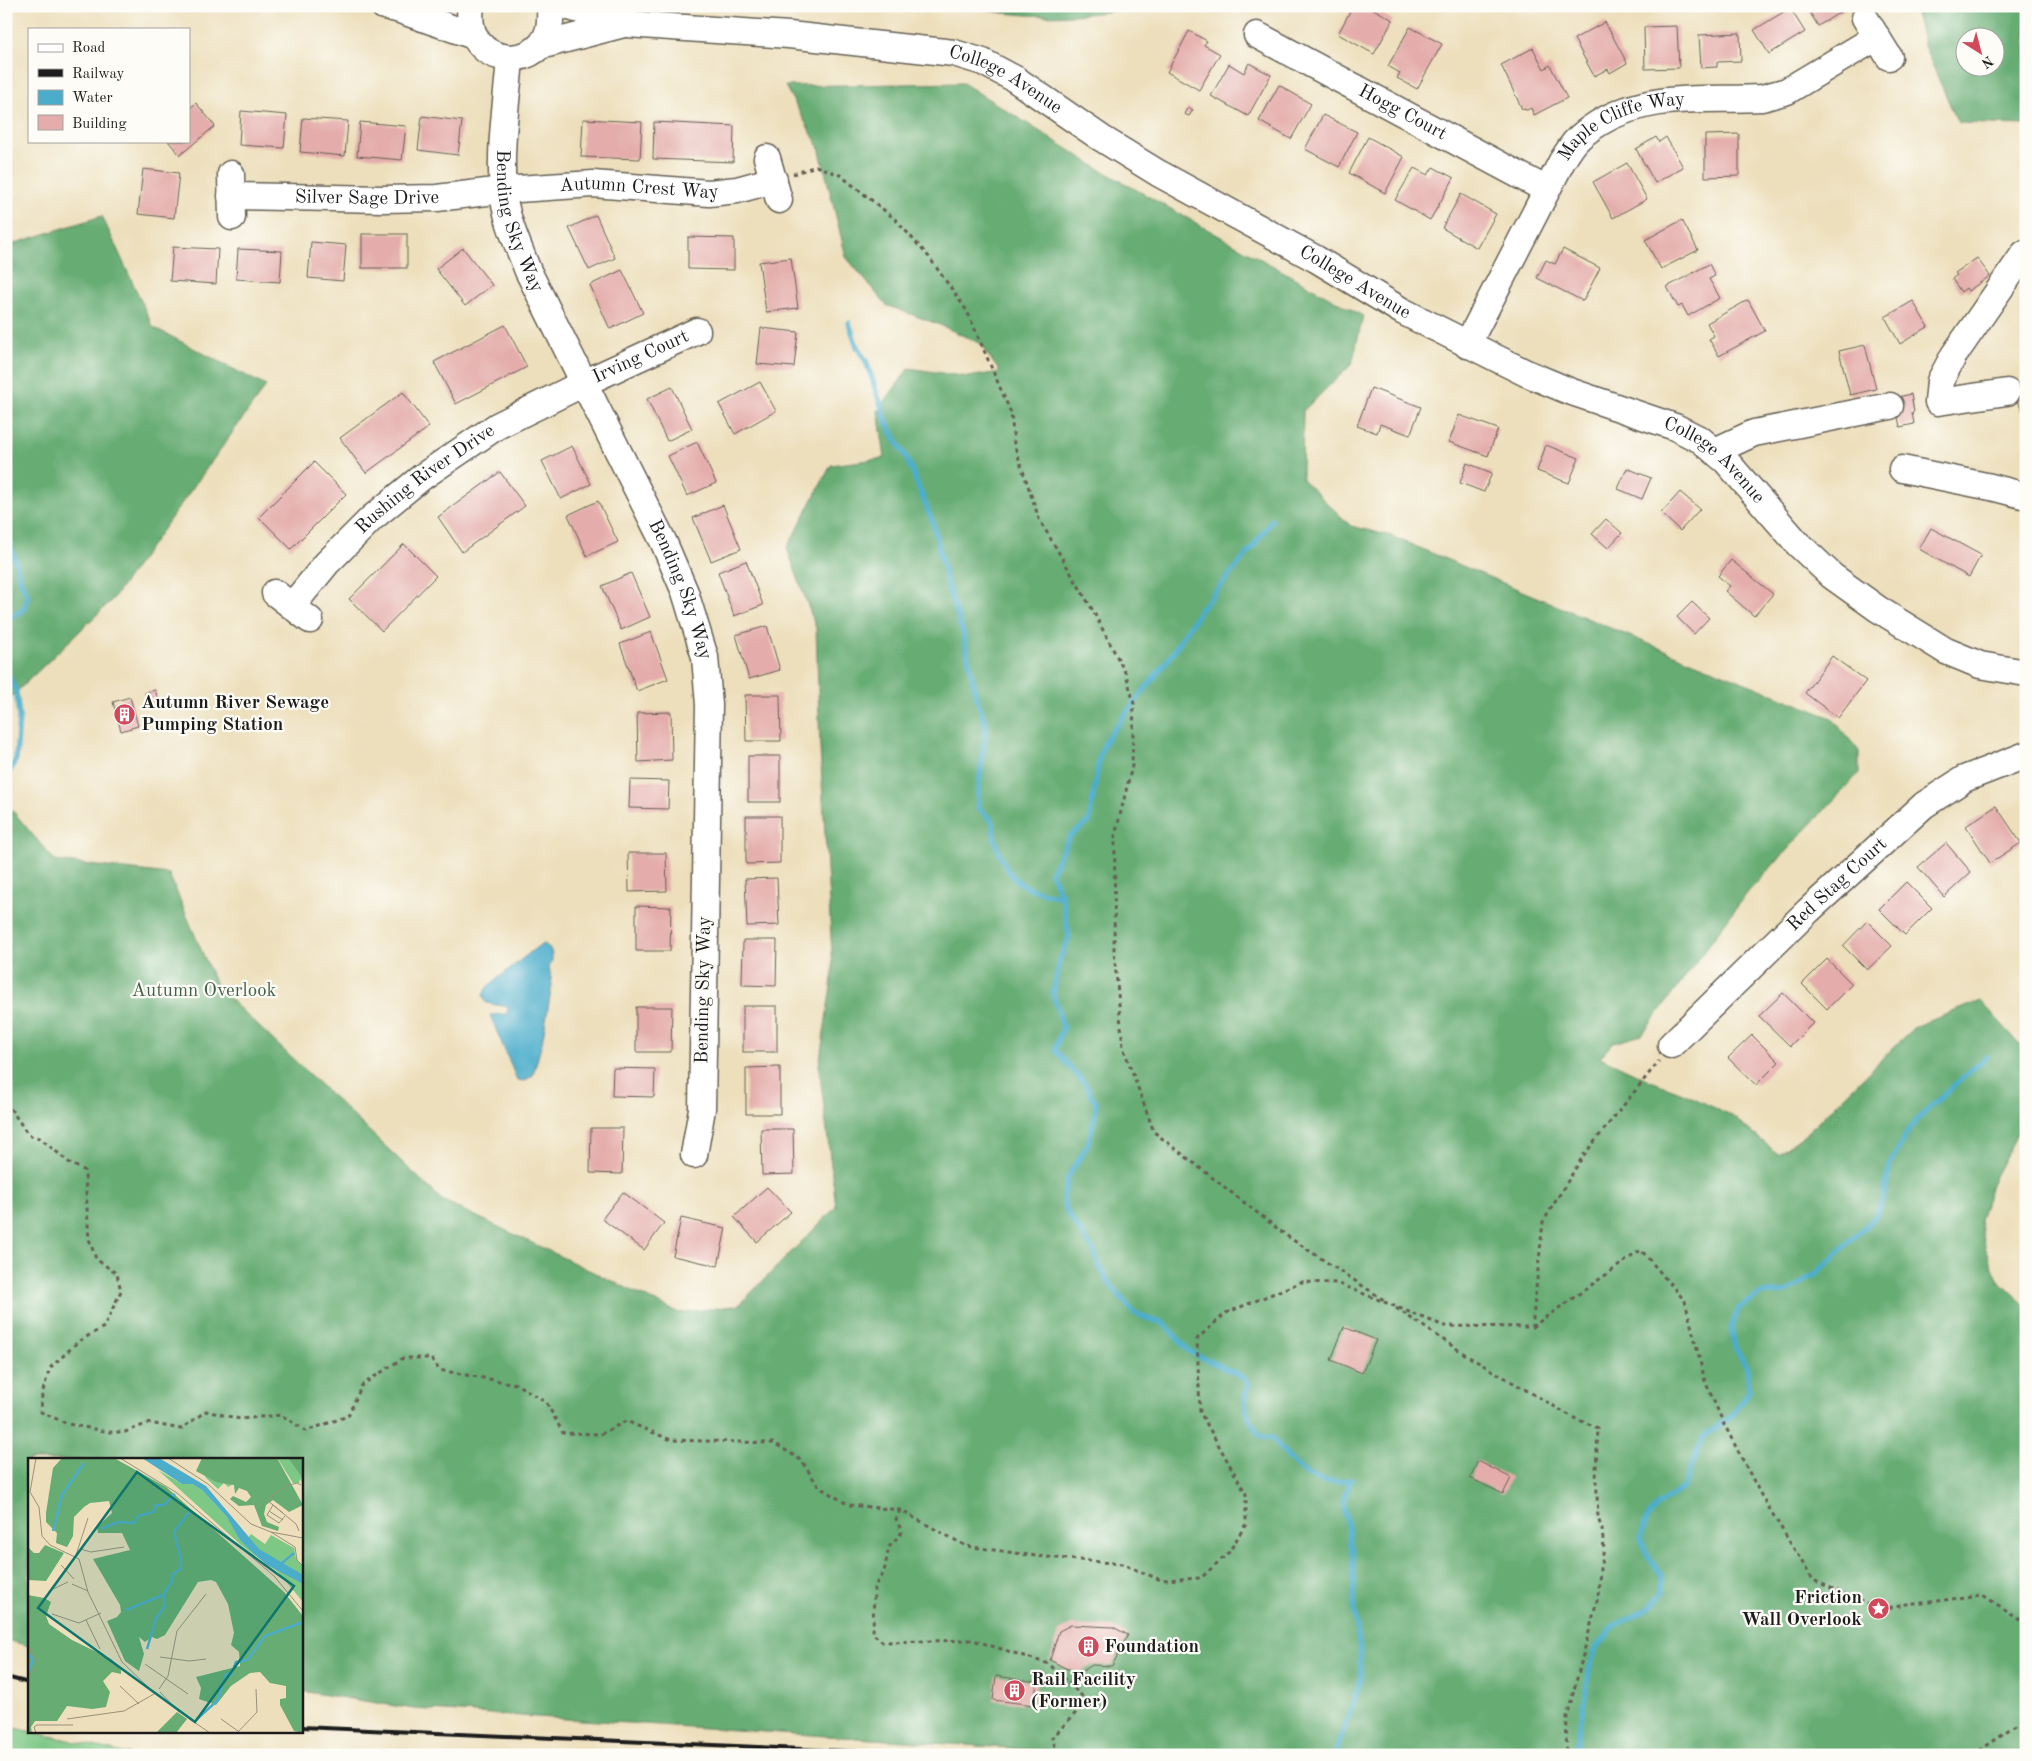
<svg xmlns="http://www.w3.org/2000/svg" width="2032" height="1761" font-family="'Old Standard TT',serif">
<rect width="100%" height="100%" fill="#fdfcf7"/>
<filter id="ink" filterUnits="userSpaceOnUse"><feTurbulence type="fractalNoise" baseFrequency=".02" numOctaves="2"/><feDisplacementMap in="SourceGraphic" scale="10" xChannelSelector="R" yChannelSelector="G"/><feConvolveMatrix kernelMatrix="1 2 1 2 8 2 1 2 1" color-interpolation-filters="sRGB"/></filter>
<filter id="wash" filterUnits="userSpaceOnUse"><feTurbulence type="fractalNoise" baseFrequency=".0096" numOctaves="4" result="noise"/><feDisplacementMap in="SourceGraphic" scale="20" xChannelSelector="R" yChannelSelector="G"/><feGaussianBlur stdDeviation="1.12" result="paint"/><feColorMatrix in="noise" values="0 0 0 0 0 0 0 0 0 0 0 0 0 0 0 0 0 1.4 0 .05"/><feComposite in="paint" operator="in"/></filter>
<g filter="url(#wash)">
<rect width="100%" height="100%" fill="#eddfbc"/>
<!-- green -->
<polygon fill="#7ec886" stroke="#4d7251" points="6,1726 133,1755 6,1755"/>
<!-- forest -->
<g fill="#66ac73" stroke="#416448" fill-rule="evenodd">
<path d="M981,6H1147C1103,13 1060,19 1015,14C1003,13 992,13 981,6Z"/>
<path d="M1914,6H2026V125L1958,123L1925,48ZM1964,38H1994V68H1964Z"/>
<polygon points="963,83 1101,170 1363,316 1352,364 1303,411 1302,479 1351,526 1391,536 1627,635 1832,718 1859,751 1859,773 1748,892 1642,1035 1613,1043 1600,1057 1651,1081 1683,1093 1732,1116 1778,1154 1807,1133 1914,1027 1981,1001 2024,1049 2024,1121 1991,1184 1980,1221 1987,1254 1999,1281 2026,1306 2026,1755 1116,1755 414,1709 301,1691 301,1460 29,1460 29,1646 6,1640 6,803 55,861 169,874 217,987 442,1200 679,1313 739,1305 836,1207 819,1066 833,972 820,748 816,628 787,548 831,465 885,458 878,411 909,368 968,377 1000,372 979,343 940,325 886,305 846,257 819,147 785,86"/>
<polygon points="102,216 153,327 266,386 112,600 6,702 6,246"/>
</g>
<!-- water -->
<path fill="#4cadcb" stroke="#346474" d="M544,944C553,949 552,954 552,963L549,966L552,985L542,1043L533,1075L525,1081L517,1080L490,1015L507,1014L508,1007L486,1003L483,995L487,987L537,947Z"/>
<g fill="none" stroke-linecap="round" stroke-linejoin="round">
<!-- stream -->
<g stroke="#4cadcb" stroke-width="5.5">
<path d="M849,323L857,347L866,361L887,423L908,461L933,523L948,588L963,633L976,695L986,725L978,794V807L993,822C993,843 1003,871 1021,884C1031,891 1050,894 1062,897"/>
<path d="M1272,520L1253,547L1200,610L1170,657L1107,738L1100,754L1089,822L1070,836L1051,873L1062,897L1069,937L1059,962L1053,994L1063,1027L1055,1050L1084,1083L1096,1103L1095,1116L1088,1144L1068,1177L1063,1199L1068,1214L1094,1251L1099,1266L1110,1284L1133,1312L1150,1320L1162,1322L1190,1352L1243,1377L1249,1385C1239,1403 1250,1422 1261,1437L1273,1438C1285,1455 1301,1476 1323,1481C1332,1483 1343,1480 1351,1480L1343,1501L1352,1549L1355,1616L1360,1650L1361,1680L1335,1755"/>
<polyline points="6,536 10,542 21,582 28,597 24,609 10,618 6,617"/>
<polyline points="6,670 16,691 19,717 16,759 6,779"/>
<polyline points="1575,1755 1590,1666 1596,1648 1613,1627 1650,1607 1663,1592 1663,1577 1649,1558 1640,1539 1648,1517 1659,1505 1684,1487 1690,1469 1704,1436 1732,1416 1749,1392 1747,1367 1735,1348 1731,1328 1739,1308 1761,1294 1787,1292 1817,1273 1875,1217 1884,1196 1890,1164 1909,1129 1930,1107 1986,1057"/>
</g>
</g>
<g id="blocks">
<!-- building -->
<g fill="#e4adab">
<polygon points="1353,6 1368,6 1393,20 1374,54 1338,34"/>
<polygon points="1806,6 1850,6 1818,26"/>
<polygon points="1790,8 1805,32 1769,54 1754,30"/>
<polygon points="1605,22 1627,63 1610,73 1608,69 1594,76 1574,39"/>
<polygon points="1677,26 1679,68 1645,69 1644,27"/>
<polygon points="1410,27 1442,44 1417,89 1397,78 1400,73 1388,66"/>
<polygon points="1189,31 1207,41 1204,45 1220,54 1199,90 1167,72"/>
<polygon points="1740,33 1741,61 1717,62 1717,67 1701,68 1699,35"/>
<polygon points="1533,48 1544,69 1550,65 1567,98 1534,115 1531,108 1527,110 1522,109 1501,65"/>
<polygon points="1249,63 1271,75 1248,116 1211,96 1229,64 1244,73"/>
<polygon points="1279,85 1311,104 1291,139 1259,121"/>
<polygon points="196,103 215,126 180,155 168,141 189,141 189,109"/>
<polygon points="1188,107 1193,110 1189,116 1184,114"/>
<polygon points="241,111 287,115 284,148 239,145"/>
<polygon points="1323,115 1357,132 1339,167 1305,149"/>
<polygon points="422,116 462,121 458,155 418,150"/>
<polygon points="303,118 348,121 345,156 300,152"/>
<polygon points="583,119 642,122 640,159 581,157"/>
<polygon points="360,122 406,126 402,160 357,156"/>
<polygon points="654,122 734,126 733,162 653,159"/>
<polygon points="1739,134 1739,176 1705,177 1705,135"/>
<polygon points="1368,137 1404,157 1385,193 1349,173"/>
<polygon points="1656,137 1659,142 1666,137 1683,167 1655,183 1636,149"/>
<polygon points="1627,163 1647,199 1613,218 1593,182"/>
<polygon points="1433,167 1454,178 1430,220 1395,200 1414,168 1428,175"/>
<polygon points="143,169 179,173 174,218 138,214"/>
<polygon points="1461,194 1496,214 1477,248 1442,228"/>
<polygon points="596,215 615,258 589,270 569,228"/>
<polygon points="1682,220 1698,250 1661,269 1645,240"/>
<rect x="362" y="234" width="45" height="34"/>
<polygon points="688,237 734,238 734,270 688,269"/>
<polygon points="311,242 346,245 343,281 308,278"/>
<polygon points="173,247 218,249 216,284 170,281"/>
<polygon points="463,248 492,285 465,306 436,269"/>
<polygon points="238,249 282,251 280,282 236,279"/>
<polygon points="1563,249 1600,268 1583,301 1537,278 1546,260 1555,264"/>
<polygon points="791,258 798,308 766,312 759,262"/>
<polygon points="1977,258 1990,276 1968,291 1966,288 1961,292 1952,279 1957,275 1955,273"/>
<polygon points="1709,264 1715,276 1709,279 1720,298 1688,316 1682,305 1678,307 1667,287"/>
<polygon points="622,270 643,313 610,329 590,285"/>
<polygon points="1748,300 1765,331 1719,356 1709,339 1714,336 1707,323"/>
<polygon points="1913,301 1928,327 1900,344 1885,317"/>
<polygon points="505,325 527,367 456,404 434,362"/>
<polygon points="761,328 798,332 794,367 757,364"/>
<polygon points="1865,345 1876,389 1850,395 1839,351"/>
<polygon points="760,382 776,411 735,434 719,404"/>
<polygon points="672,387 692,429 667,441 647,399"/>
<polygon points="2026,387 2026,416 2013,395"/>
<polygon points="1371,388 1421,407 1410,435 1380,424 1377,433 1357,426"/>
<polygon points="403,392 429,427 366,473 340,438"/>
<polygon points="1911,394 1914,412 1912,412 1914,424 1900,427 1894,398"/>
<polygon points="1459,415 1498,429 1488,456 1449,442"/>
<polygon points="697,442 716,483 687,496 668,456"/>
<polygon points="1546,445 1579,458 1569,483 1537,471"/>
<polygon points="572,446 591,484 561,499 542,461"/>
<polygon points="314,462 346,494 291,549 259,517"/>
<polygon points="1467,463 1492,473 1484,492 1460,483"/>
<polygon points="1627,468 1651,478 1642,499 1618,489"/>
<polygon points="500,472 525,506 462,552 438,517"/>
<polygon points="1680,492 1700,509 1680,531 1661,513"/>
<polygon points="598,501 618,542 587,556 568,515"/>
<polygon points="723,505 741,549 711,561 693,518"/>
<polygon points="1606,519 1622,533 1608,548 1592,534"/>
<polygon points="1931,528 1981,555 1969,577 1919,549"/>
<polygon points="404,544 436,576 382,631 349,599"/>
<polygon points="1731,560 1773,594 1754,616 1725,591 1730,586 1718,576"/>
<polygon points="746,561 763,605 734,616 718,572"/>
<polygon points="631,573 650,617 621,630 602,586"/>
<polygon points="1692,602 1709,618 1694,634 1677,617"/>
<polygon points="767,626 780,670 749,679 736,635"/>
<polygon points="651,632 668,679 637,691 620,644"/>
<polygon points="1832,656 1866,681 1838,718 1805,693"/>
<polygon points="155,690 159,702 148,705 145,693"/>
<polygon points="745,695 780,695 781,741 746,741"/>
<polygon points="130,697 138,726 121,731 113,702"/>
<polygon points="671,712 672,760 638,762 637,713"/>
<rect x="748" y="756" width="32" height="46"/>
<polygon points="630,780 669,781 668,809 629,808"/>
<polygon points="1996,806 2021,843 1990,863 1966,826"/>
<polygon points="746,816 780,816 780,863 746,864"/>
<polygon points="1946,843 1971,872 1944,897 1918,867"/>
<polygon points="628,853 666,853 667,891 629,892"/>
<polygon points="777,878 779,925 747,926 745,879"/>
<polygon points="1906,882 1932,908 1905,935 1879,909"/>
<polygon points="636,906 671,907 670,951 636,951"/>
<polygon points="1867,921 1892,946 1867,970 1843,946"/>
<polygon points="743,940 777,940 776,986 742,985"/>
<polygon points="1827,959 1852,984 1827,1009 1802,984"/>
<polygon points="1783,993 1813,1023 1790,1046 1759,1016"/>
<rect x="743" y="1006" width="34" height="46"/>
<polygon points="636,1007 672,1007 671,1052 636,1052"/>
<polygon points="1752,1035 1779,1062 1756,1085 1728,1058"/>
<polygon points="780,1067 780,1114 746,1114 746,1068"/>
<polygon points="613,1068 655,1069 654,1097 612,1096"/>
<polygon points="591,1128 623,1128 622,1174 590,1173"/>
<polygon points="761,1129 793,1129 794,1174 762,1175"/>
<polygon points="767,1187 791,1212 757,1242 734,1217"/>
<polygon points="623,1192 664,1223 644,1250 602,1219"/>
<polygon points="681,1218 726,1228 718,1266 673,1256"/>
<polygon points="1344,1327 1376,1340 1362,1373 1331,1360"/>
<polygon points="1478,1461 1511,1478 1503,1494 1470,1478"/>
<polygon points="1071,1625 1113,1627 1128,1635 1112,1666 1092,1665 1080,1673 1065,1668 1050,1660 1059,1631"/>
<polygon points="996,1676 1037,1682 1034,1705 993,1700"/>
</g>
</g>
</g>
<g filter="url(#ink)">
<use href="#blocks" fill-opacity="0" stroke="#656054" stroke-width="1"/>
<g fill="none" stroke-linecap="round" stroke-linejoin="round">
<defs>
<g id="minor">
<polyline points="384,6 400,10 474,36"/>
<path d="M471,6C461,71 548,73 550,21C550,16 551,11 549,6"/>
<path id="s1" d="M566,6L627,24L789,35L954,53L983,62L1015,79L1101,138L1158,173L1316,259L1402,311L1526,373L1569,391L1675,427L1701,440L1726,461L1798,544L1832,576L1878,609L1946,651L1980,665L2026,673"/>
<polyline points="1865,18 1889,57"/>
<path id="s2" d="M1257,35L1547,190"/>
<polyline points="540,46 624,24"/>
<path id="s3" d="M510,58C507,101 499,147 503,190C505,218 518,245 528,271L664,543L685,592L705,657L709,705L702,1109L694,1155"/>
<polyline points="767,158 779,200"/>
<polyline points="231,174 232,217"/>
<path id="s4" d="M231,196L382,199L437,198L503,190L593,184L709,193L737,190L774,180"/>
<path id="s5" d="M1467,345L1562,161C1566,155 1570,148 1575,142C1581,135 1591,128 1599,123C1649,92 1706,101 1762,98L1787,91L1877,37"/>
<polyline points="2007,392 1938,402 1940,381 1954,355 2024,254"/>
<polyline points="1715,451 1754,433 1890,406"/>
<polyline points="1902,469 1991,487 2026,496"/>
<polyline points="275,593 310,620"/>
<path id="s6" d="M292,606L327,563L372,518L422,477L497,426L584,383L697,331"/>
<path id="s7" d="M1671,1045L1808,911L1924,805L1964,779L2026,755"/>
</g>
</defs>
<!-- minor casing -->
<use href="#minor" stroke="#656054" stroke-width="29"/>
<!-- path -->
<g stroke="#656054" stroke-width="3" stroke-dasharray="4 4" stroke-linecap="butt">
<polyline points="793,174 816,166 840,175 895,219 929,257 967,311 1011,413 1014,444 1039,519 1092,609 1126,674 1134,704 1132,766 1115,836 1114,951 1123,1047 1154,1132 1287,1236 1384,1300"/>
<polyline points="6,1102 25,1130 31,1136 40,1138 71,1164 84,1170 85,1176 89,1239 96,1259 117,1274 121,1291 104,1327 79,1341 50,1368 42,1394 41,1412 68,1424 109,1432 125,1432 149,1423 181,1429 206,1411 240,1419 281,1415 306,1431 348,1416 362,1385 403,1358 431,1358 439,1370 516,1384 546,1402 563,1433 601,1434 626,1421 671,1440 774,1443 801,1460 819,1487 849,1505 900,1510 966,1546 1036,1556 1122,1564 1161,1580 1201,1578 1229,1552 1246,1524 1246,1494 1200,1412 1197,1339 1226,1313 1301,1282 1337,1283 1444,1326 1532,1327 1543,1222 1583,1156 1659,1061"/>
<polyline points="1396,1308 1469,1357 1576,1419 1598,1428 1596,1470 1598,1518 1602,1529 1604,1549 1600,1569 1598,1597 1567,1717 1566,1755"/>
<polyline points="1532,1327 1641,1250 1685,1301 1705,1381 1723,1422 1761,1495 1813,1580 1878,1609 1981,1595 2026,1624"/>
<polyline points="900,1510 896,1519 902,1532 889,1547 884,1572 874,1587 873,1634 883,1642 973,1640 1049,1664 1082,1696 1085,1703 1052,1738 1058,1755"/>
<polyline points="1973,1755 2026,1719"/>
</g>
<!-- minor -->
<use href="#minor" stroke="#fff" stroke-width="26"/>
<!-- rail -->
<g stroke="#1c1c1c" stroke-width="4">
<polyline points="6,1677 29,1683"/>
<polyline points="301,1727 938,1755"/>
</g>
</g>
</g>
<!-- icons -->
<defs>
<symbol id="building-disc" viewBox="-11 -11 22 22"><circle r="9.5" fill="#d1495b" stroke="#fdfcf7"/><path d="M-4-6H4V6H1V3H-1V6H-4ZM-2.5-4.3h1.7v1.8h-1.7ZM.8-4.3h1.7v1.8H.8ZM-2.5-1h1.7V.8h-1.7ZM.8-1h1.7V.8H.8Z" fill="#fff"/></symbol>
<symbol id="sight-disc" viewBox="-11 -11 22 22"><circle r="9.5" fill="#d1495b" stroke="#fdfcf7"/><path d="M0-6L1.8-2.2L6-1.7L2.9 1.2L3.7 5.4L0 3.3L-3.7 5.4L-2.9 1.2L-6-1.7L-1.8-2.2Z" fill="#fff"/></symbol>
</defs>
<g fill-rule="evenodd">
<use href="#building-disc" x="112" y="702" width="25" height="25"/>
<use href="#sight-disc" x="1866" y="1596" width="25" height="25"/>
<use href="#building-disc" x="1076" y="1634" width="25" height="25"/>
<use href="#building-disc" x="1002" y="1678" width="25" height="25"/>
</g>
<g text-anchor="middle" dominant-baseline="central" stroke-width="4.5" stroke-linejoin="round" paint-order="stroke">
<!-- street labels -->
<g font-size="19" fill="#1c1c1c" stroke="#fdfcf7">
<text stroke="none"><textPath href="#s1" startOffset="450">College Avenue</textPath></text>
<text stroke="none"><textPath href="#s2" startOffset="165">Hogg Court</textPath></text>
<text stroke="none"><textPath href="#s5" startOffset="280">Maple Cliffe Way</textPath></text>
<text stroke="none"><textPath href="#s4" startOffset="409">Autumn Crest Way</textPath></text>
<text stroke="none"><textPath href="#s4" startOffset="136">Silver Sage Drive</textPath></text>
<text stroke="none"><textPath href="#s3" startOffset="166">Bending Sky Way</textPath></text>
<text stroke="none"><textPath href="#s1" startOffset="855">College Avenue</textPath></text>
<text stroke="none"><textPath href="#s6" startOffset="434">Irving Court</textPath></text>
<text stroke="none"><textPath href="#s1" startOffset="1259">College Avenue</textPath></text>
<text stroke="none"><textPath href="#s6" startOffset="185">Rushing River Drive</textPath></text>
<text stroke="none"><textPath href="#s3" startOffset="571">Bending Sky Way</textPath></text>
<text stroke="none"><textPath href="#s7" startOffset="231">Red Stag Court</textPath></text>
<text transform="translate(704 990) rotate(-89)">Bending Sky Way</text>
</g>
<!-- poi labels -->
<g font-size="19" font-weight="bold" fill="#1c1c1c" stroke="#fdfcf7" text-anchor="start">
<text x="141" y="703">Autumn River Sewage<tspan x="141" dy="22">Pumping Station</tspan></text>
<text x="1862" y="1598" text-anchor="end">Friction<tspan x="1862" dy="22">Wall Overlook</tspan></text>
<text x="1104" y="1647">Foundation</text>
<text x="1031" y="1680">Rail Facility<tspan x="1031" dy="22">(Former)</tspan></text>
</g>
<!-- park labels -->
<g font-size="19" fill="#436146" stroke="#fdfcf7">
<text x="204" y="991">Autumn Overlook</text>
</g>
</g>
<!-- overview -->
<g transform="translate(28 1458)">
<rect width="275" height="275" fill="#eddfbc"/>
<path d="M181,0H260L272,17L275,27L272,21L271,25H265L250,1L200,29L196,25L190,31L178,20L175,12ZM130,12L154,26H164L174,32L199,59L216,85L223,76L237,86L243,77L266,90L268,100L275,109V144L250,114L213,87Z" fill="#7ec886"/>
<path d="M34,0H86L138,29L256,134L275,158V275L266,273L252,247V241L258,240V228L242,225L232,214L222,215L203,228L188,247L171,241L173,230L168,219L212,208L211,194L203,187L206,175L200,146L188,124L183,122L170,124L137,177L129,181L124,179L117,184L111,179L116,196L111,213L97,203L79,163L89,159L93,154L92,147L65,101L102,92L94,75H70L69,69L84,55L81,43L62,45L56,49L46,59L45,78L39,89L28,85L29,75L18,64V55L25,10ZM174,0H249L275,47L261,54L245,42L238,47L236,56L239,64L251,69L250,73L234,68L226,47L211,48L202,41L205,38L218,44L223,39L219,33L211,30L207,36L206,27L188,24L168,13ZM260,0H275V25L272,17ZM17,87L36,95L18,123L0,122V89L6,95H11ZM0,137L16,140L23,144L18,158L21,166L44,182L83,201L93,212V216L84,214L75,223L82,234L78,249L64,251L39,248L29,263H7L3,269L4,275H0ZM149,254L159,261L148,275H128Z" fill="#66ac73"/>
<path d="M114,0H131L178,28L231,91L275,117V126L239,107L224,94L212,82L199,59L174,32L164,26H154Z" fill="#4cadcb"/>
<path fill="none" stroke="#4cadcb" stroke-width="2.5" d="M73,71L90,64L106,65L110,58L125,54L128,47H136L147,36M25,73L34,37L56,5M254,105L266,95M98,152L135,137L144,123V117L152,111L153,102L146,74L163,52M119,191L128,161L137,147L135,135M0,195L5,202L0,216M168,262L190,242L198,216L203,217L208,204L219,202L237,178L275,164"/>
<path fill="none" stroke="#99917c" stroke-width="1" d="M8,0L2,34L11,49L14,78L22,87L51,101L60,134L94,204L125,234M92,0L149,35L246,118L275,153M140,0L180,26L223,66L243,74L275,80M241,53L255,62M255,55L245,47L239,57L251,65L257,58M271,73L268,66L239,42L258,28L269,25L273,27M243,74L267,89L269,102L275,108M52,91L63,94L96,89M48,97L60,60M33,107L46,121M44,126L60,133M25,131L40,124M24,156L51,165L73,155M58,162L72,191M0,187L8,203L7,211L0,218M132,199L161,203L178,201M117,206L160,236M92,228L111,246M131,231L140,218L149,173L178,136M132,234L150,253L182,275M39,261L96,253L126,236M193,261L210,273M8,275L6,269L9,267H45M209,275L229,254L228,231"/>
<path fill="#0f766e" fill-opacity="0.15" stroke="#0f766e" stroke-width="2.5" d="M109,14L266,128L167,264L10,150Z"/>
<rect width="275" height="275" fill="none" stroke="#1c1c1c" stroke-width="2.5"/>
</g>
<!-- margin -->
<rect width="2032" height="1761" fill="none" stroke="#fdfcf7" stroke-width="25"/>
<!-- legend -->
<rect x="28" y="28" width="162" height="115" fill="#fdfcf7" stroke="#a3a29f"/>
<rect x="38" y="44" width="25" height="8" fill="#ffffff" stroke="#a3a29f"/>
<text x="72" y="52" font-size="15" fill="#1c1c1c">Road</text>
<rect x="38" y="69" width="25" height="8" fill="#1c1c1c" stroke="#a3a29f"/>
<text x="72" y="78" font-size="15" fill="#1c1c1c">Railway</text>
<rect x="38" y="90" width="25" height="15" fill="#4cadcb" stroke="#a3a29f"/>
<text x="72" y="102" font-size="15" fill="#1c1c1c">Water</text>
<rect x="38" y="115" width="25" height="15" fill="#e4adab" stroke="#a3a29f"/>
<text x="72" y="128" font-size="15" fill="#1c1c1c">Building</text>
<!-- north arrow -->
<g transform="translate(1980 52) rotate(144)"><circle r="24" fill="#fdfcf7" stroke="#a3a29f"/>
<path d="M0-4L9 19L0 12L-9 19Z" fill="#d1495b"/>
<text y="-8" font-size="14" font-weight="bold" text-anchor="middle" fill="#1c1c1c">N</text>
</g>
</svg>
